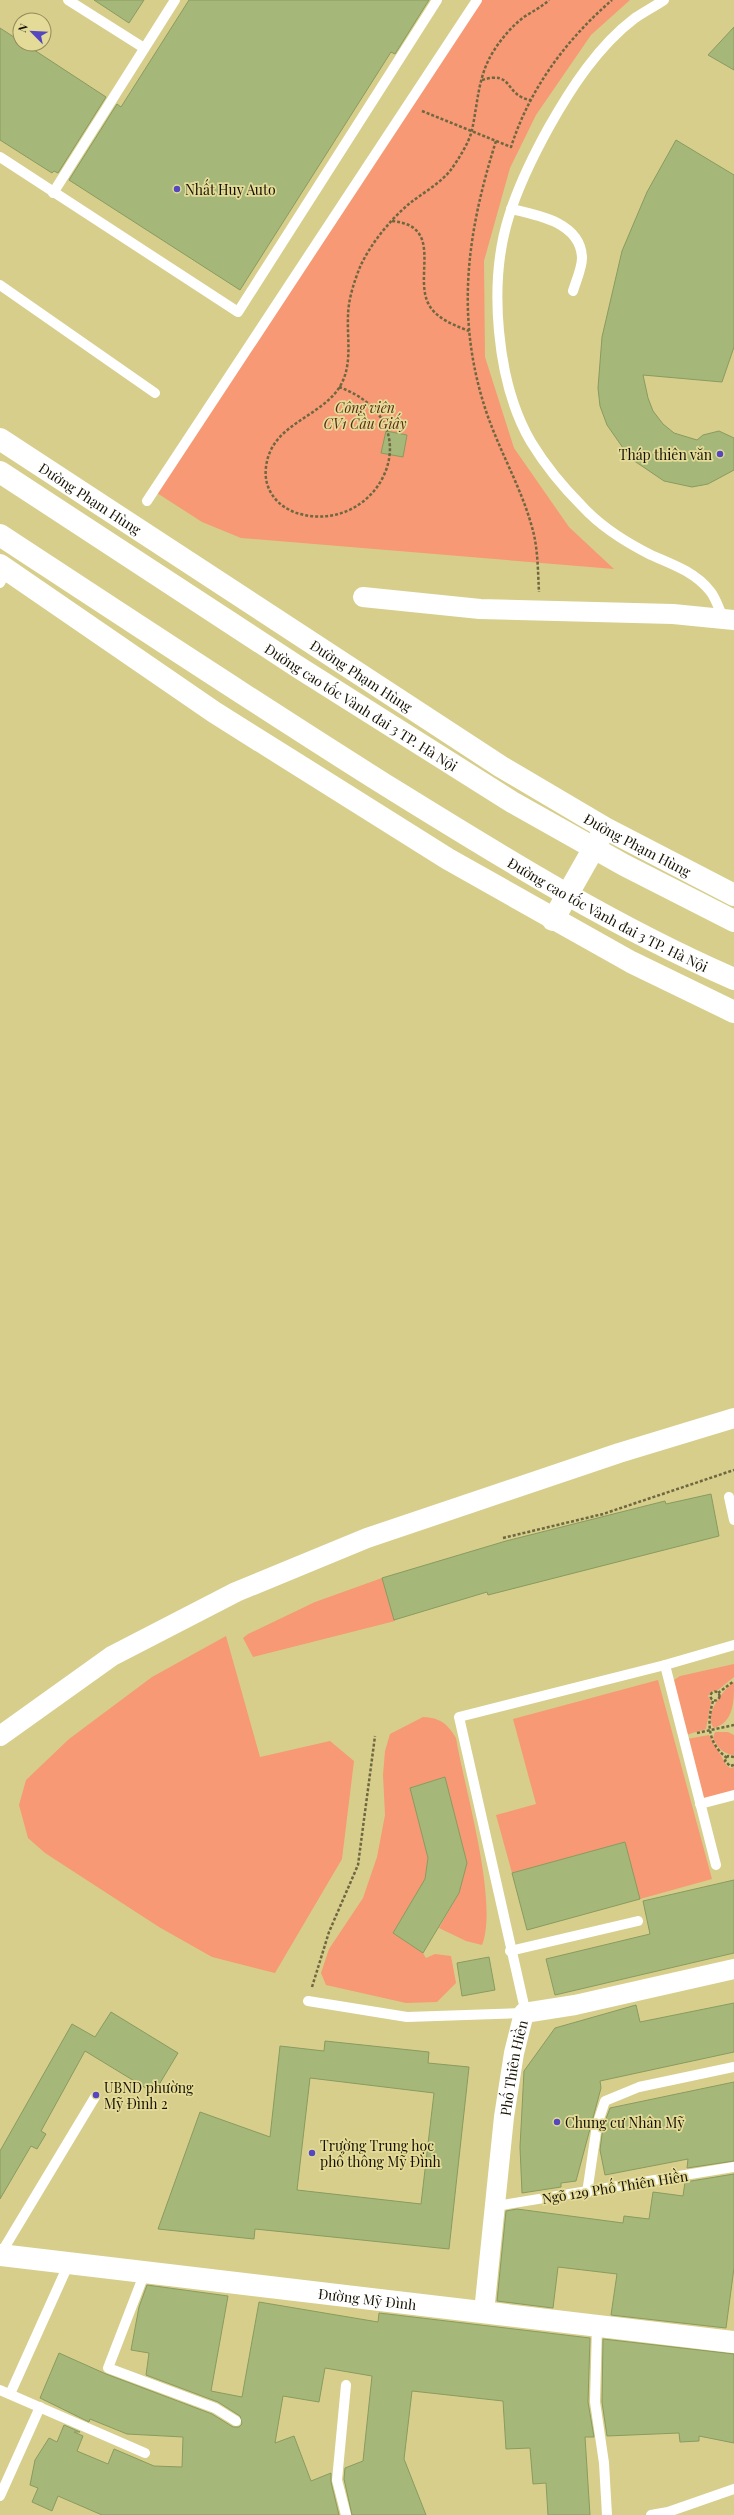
<svg xmlns="http://www.w3.org/2000/svg" width="734" height="2515" font-family="'Playfair Display',serif">
<rect width="100%" height="100%" fill="#d7ce8c"/>
<!-- green -->
<g fill="#f79974">
<polygon points="478,0 630,0 591,35 536,115 510,168 484,261 485,357 514,448 569,527 614,569 241,538 202,522 157,493"/>
<polygon points="382,1578 395,1621 253,1657 243,1638 248,1634 315,1602"/>
<polygon points="226,1636 260,1757 330,1741 354,1761 342,1859 275,1973 212,1957 159,1927 45,1853 28,1838 19,1805 26,1780 69,1739 152,1677"/>
<polygon points="734,1664 734,1677 718,1690 711,1692 708,1696 711,1702 706,1729 686,1735 674,1680 680,1676"/>
<polygon points="658,1680 712,1879 640,1899 625,1842 512,1873 496,1815 536,1804 513,1719"/>
<path d="M734,1682C734,1701 734,1722 714,1728C702,1715 724,1689 734,1682Z"/>
<path d="M423,1717C440,1718 447,1723 456,1738C464,1787 499,1902 482,1945L466,1941L439,1928L459,1893L467,1863L445,1777L410,1788L428,1858L425,1879L393,1933L423,1953L426,1958L435,1954L451,1956L456,1983L437,2002L406,2003L326,1985L321,1973L329,1949L363,1898L377,1857L385,1815L383,1775L385,1751L390,1734Z"/>
<path d="M715,1732H728L734,1735V1755C723,1754 718,1748 713,1738Z"/>
<path d="M709,1735C714,1746 722,1755 726,1765L730,1768L734,1767V1792L704,1800L687,1739Z"/>
</g>
<!-- building -->
<g fill="#a5b779" stroke="#899b5e" fill-rule="evenodd">
<polygon points="94,0 144,0 129,23"/>
<polygon points="189,0 429,0 395,54 391,52 240,290 69,180 117,104 121,107"/>
<polygon points="734,27 734,70 708,55"/>
<polygon points="0,28 20,41 20,44 25,44 106,97 58,173 54,171 52,173 0,140"/>
<polygon points="676,140 734,175 734,347 722,382 643,375 648,398 653,411 663,424 674,433 697,440 703,435 719,431 734,438 734,470 708,484 692,487 664,481 630,458 607,425 600,406 598,388 602,337 622,251 647,192"/>
<polygon points="386,431 407,435 403,457 381,453"/>
<polygon points="711,1494 719,1536 488,1595 487,1592 394,1620 382,1578 506,1541 665,1501 666,1504"/>
<polygon points="445,1777 467,1863 459,1893 423,1953 393,1933 425,1879 428,1858 410,1788"/>
<polygon points="625,1842 640,1899 527,1930 512,1873"/>
<polygon points="734,1880 734,1953 555,1995 546,1959 650,1934 643,1901"/>
<polygon points="489,1957 495,1990 462,1996 457,1963"/>
<polygon points="734,2003 734,2052 600,2081 601,2088 576,2181 561,2183 561,2187 522,2193 520,2147 524,2071 555,2028 636,2005 640,2022"/>
<polygon points="111,2012 178,2053 154,2093 85,2051 41,2131 46,2134 37,2149 31,2146 0,2199 0,2151 72,2024 95,2037"/>
<path d="M325,2041L429,2052L428,2063L469,2067L449,2249L255,2229L254,2239L158,2229L200,2112L270,2137L280,2046L324,2051ZM310,2078L434,2093L421,2204L297,2190Z"/>
<polygon points="734,2082 734,2161 687,2168 688,2159 605,2175 600,2150 603,2127 610,2108"/>
<polygon points="734,2174 734,2268 726,2328 611,2315 617,2274 558,2267 553,2308 497,2301 506,2211 517,2209 623,2223 624,2216 649,2219 653,2192 683,2196 685,2182"/>
<polygon points="147,2285 228,2296 211,2391 242,2397 259,2302 378,2322 379,2313 590,2338 588,2402 594,2437 585,2437 590,2515 548,2515 546,2483 533,2484 530,2448 506,2449 503,2401 412,2391 404,2459 426,2515 352,2515 344,2479 345,2468 363,2461 372,2376 325,2368 319,2402 283,2396 275,2443 294,2436 311,2481 331,2473 331,2482 339,2515 102,2515 58,2496 52,2511 32,2502 38,2488 30,2485 35,2460 49,2438 57,2442 64,2425 80,2432 74,2432 83,2436 77,2451 108,2464 114,2449 154,2466 182,2467 183,2437 127,2434 90,2419 89,2422 40,2398 59,2353 106,2374 212,2414 233,2427 239,2427 242,2424 240,2416 218,2402 146,2375 149,2353 131,2350 139,2307"/>
<polygon points="603,2339 734,2354 734,2443 699,2436 699,2441 680,2442 679,2433 607,2436 602,2402"/>
</g>
<g fill="none" stroke-linecap="round" stroke-linejoin="round">
<!-- path -->
<g stroke="#6e6740" stroke-width="2.5" stroke-dasharray="3 2" stroke-linecap="butt">
<path d="M482,80C514,70 504,95 530,100"/>
<path d="M422,111L511,147C530,88 566,40 612,0"/>
<path d="M496,141C467,233 455,317 486,411C500,453 524,492 534,535C538,553 538,574 539,592"/>
<path d="M392,221C445,226 413,276 429,305C437,319 454,325 469,331"/>
<path d="M339,387C435,422 380,535 300,514C278,508 263,490 266,467C271,424 318,419 339,388C353,366 347,340 348,317C348,300 354,282 360,267C371,243 390,220 410,203C423,193 439,184 450,171C458,160 469,143 472,130C478,102 478,76 493,52C501,39 512,26 524,17C533,11 542,7 549,0"/>
<polyline points="503,1538 603,1514 734,1470"/>
<circle cx="715" cy="1696" r="4.5"/>
<polyline points="718,1693 734,1681"/>
<path d="M713,1701C707,1722 707,1743 727,1758"/>
<polyline points="697,1733 734,1725"/>
<polyline points="734,1757 728,1756 725,1761 730,1766 734,1765"/>
<polyline points="312,1987 329,1932 358,1865 375,1736"/>
</g>
<!-- lane -->
<g stroke="#fff" stroke-width="10">
<polyline points="68,0 144,48"/>
<path d="M664,0C655,6 644,12 635,18C598,46 571,88 549,127C533,156 519,184 509,216C488,282 496,382 531,442C545,465 563,487 582,506C601,527 625,542 651,555C672,564 695,572 710,591C716,598 719,610 724,619"/>
<polyline points="0,157 238,312 437,0"/>
<polyline points="53,193 175,0"/>
<path d="M511,209C539,215 581,223 582,258C582,268 576,281 573,291"/>
<polyline points="0,285 155,393"/>
<polyline points="147,501 477,0"/>
<polyline points="0,583 7,570"/>
<polyline points="729,1497 734,1520"/>
<polyline points="665,1665 716,1865"/>
<polyline points="700,1804 734,1795"/>
<polyline points="510,1951 638,1921"/>
<polyline points="308,2001 407,2017 524,2013 524,2005 459,1717 665,1665 734,1645"/>
<polyline points="587,2193 597,2125 605,2101 639,2087 734,2067"/>
<polyline points="496,2206 734,2167"/>
<polyline points="0,2255 95,2097"/>
<polyline points="145,2272 108,2368 215,2408 236,2421"/>
<polyline points="597,2326 595,2402 604,2463 607,2515"/>
<polyline points="0,2390 145,2453"/>
<polyline points="10,2394 69,2263"/>
<polyline points="0,2496 40,2407"/>
<polyline points="346,2515 337,2480 346,2385"/>
<polyline points="651,2515 668,2512 734,2489"/>
</g>
<!-- street -->
<g stroke="#fff" stroke-width="20">
<polyline points="363,597 480,609 673,614 734,620"/>
<polyline points="0,1736 112,1656 236,1592 367,1538 619,1453 734,1418"/>
<path id="s1" d="M484,2312L504,2117L514,2053L524,2013L575,2005L734,1969"/>
</g>
<!-- secondary -->
<path stroke="#fff" stroke-width="22" id="s2" d="M0,2255L734,2342"/>
<!-- primary -->
<g stroke="#fff" stroke-width="22">
<path id="s3" d="M0,439L500,766L605,828L734,895"/>
<polyline points="0,565 214,712 448,859 631,962 734,1012"/>
<polyline points="553,920 603,832"/>
</g>
<!-- highway -->
<g stroke="#fff" stroke-width="22">
<path id="s4" d="M0,472L298,667L512,802L624,865L734,921"/>
<path id="s5" d="M0,535C128,619 255,703 384,784C497,854 612,926 734,979"/>
</g>
</g>
<!-- markers -->
<g fill="#5447bf" stroke="#e4db98" stroke-width="1.5">
<circle cx="177" cy="189" r="4"/>
<circle cx="720" cy="454" r="4"/>
<circle cx="96" cy="2095" r="4"/>
<circle cx="557" cy="2122" r="4"/>
<circle cx="312" cy="2153" r="4"/>
</g>
<g text-anchor="middle" dominant-baseline="central" stroke-width="3.5" stroke-linejoin="round" paint-order="stroke">
<!-- poi labels -->
<g font-size="14" fill="#151100" stroke="#e4db98" text-anchor="start">
<text x="185" y="189">Nhất Huy Auto</text>
<text x="712" y="454" text-anchor="end">Tháp thiên văn</text>
<text x="104" y="2087">UBND phường<tspan x="104" dy="16">Mỹ Đình 2</tspan></text>
<text x="565" y="2122">Chung cư Nhân Mỹ</text>
<text x="320" y="2145">Trường Trung học<tspan x="320" dy="16">phổ thông Mỹ Đình</tspan></text>
</g>
<!-- park labels -->
<g font-size="14" font-style="italic" fill="#5c2b16" stroke="#e4db98">
<text x="365" y="407">Công viên<tspan x="365" dy="16">CV1 Cầu Giấy</tspan></text>
</g>
<!-- street labels -->
<g font-size="14" fill="#151100" stroke="#e4db98">
<text stroke="none"><textPath href="#s3" startOffset="108">Đường Phạm Hùng</textPath></text>
<text stroke="none"><textPath href="#s3" startOffset="432">Đường Phạm Hùng</textPath></text>
<text stroke="none"><textPath href="#s4" startOffset="431">Đường cao tốc Vành đai 3 TP. Hà Nội</textPath></text>
<text stroke="none"><textPath href="#s3" startOffset="756">Đường Phạm Hùng</textPath></text>
<text stroke="none"><textPath href="#s5" startOffset="717">Đường cao tốc Vành đai 3 TP. Hà Nội</textPath></text>
<text stroke="none"><textPath href="#s1" startOffset="246">Phố Thiên Hiền</textPath></text>
<text transform="translate(615 2187) rotate(-9)">Ngõ 129 Phố Thiên Hiền</text>
<text stroke="none"><textPath href="#s2" startOffset="370">Đường Mỹ Đình</textPath></text>
</g>
</g>
<!-- north arrow -->
<g transform="translate(32 32) rotate(294)"><circle r="19" fill="#e4db98" stroke="#918a5b"/>
<path d="M0-3L7 15L0 10L-7 15Z" fill="#5447bf"/>
<text y="-6" font-size="11" font-weight="bold" text-anchor="middle" fill="#151100">N</text>
</g>
</svg>
